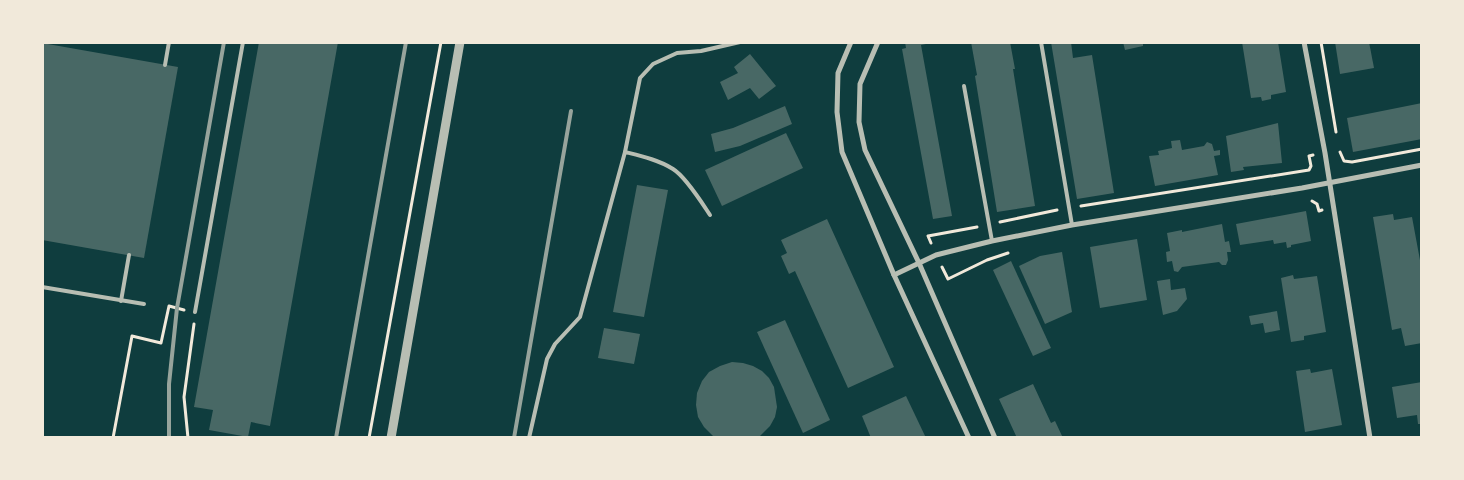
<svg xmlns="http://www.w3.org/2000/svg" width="1464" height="480" font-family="Cabin,sans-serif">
<rect width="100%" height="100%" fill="#0f3d3e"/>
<!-- building -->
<g fill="#486865">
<polygon points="259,42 338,42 270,426 251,422 248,437 209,430 213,410 194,407"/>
<polygon points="905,42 925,42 926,44 921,45 952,216 933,219 902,49 906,48"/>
<polygon points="971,42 1010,42 1015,69 1013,69 1035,206 997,212 975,76 977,75"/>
<polygon points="1051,42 1071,42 1073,58 1092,55 1114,193 1077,199"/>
<polygon points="1123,42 1143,42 1143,46 1125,50"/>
<polygon points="1242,42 1278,42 1286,92 1271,95 1271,99 1262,101 1261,97 1251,98"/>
<polygon points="1335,42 1369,42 1374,68 1340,74"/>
<polygon points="42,43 178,67 144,258 42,240"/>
<polygon points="750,54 776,86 759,99 750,88 728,100 720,82 738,73 734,67"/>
<polygon points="1422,103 1422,139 1353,152 1347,118"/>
<polygon points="785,106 792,124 740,146 715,152 711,134 733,128"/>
<polygon points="1278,123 1282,163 1243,167 1244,170 1231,172 1226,136"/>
<polygon points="786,133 803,168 722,206 705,170"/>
<polygon points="1180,140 1182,150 1204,146 1207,142 1212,144 1214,151 1220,150 1220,155 1214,156 1218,175 1155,186 1149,156 1159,155 1158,151 1172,148 1171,141"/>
<polygon points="637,185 668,190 644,317 613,312"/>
<polygon points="1306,211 1311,241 1291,245 1291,247 1287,248 1286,242 1274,244 1273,240 1240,245 1236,224"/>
<polygon points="1393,214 1394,220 1412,217 1422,271 1422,343 1405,346 1401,328 1392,330 1373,217"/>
<polygon points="827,219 894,367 848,388 795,271 789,274 781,256 787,253 781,240"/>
<polygon points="1222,224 1225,242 1229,241 1231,252 1227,252 1228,260 1226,265 1222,265 1219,262 1182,267 1178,272 1174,271 1172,261 1167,262 1166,252 1170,251 1167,233 1182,230 1182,232"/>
<polygon points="1137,239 1147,300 1100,308 1090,247"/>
<polygon points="1062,252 1072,312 1045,324 1019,266 1040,256"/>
<polygon points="1011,261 1051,348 1033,356 993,270"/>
<polygon points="1293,275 1294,279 1317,276 1326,332 1304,336 1304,340 1291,342 1281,278"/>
<polygon points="1170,279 1171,290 1185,288 1187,299 1177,311 1163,315 1157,281"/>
<polygon points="1277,311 1280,330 1265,333 1263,323 1251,325 1249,316"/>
<polygon points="785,320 830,420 803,433 757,332"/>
<polygon points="604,328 640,334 634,364 598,358"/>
<polygon points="732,362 743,363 753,366 762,371 769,378 774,387 777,407 775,417 770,426 758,438 715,438 704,427 698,417 696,405 697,393 702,381 709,372 720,366"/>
<polygon points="1310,369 1311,373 1332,369 1342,425 1305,432 1296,371"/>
<polygon points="1422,382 1422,424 1418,424 1417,415 1397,418 1392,387"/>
<polygon points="1033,384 1051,423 1055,421 1063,438 1017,438 999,399"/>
<polygon points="906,396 926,438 871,438 862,416"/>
</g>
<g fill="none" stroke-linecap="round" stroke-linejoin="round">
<!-- path -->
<g stroke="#f1e9da" stroke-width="3">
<polyline points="1321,42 1336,132"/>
<polyline points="1340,152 1344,161 1352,162 1422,149"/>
<polyline points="1312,201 1317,204 1319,211 1322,210"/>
<polyline points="1081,206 1309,170 1311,166 1309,156 1313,155"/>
<polyline points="1000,222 1057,210"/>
<polyline points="931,243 928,236 977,227"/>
<polyline points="942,267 948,279 987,260 1008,253"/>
<polyline points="113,438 132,336 161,343 169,306 184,310"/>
<polyline points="188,438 184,397 194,324"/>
<polyline points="369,438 441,42"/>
</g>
<!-- service -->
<g stroke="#b8beb3" stroke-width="4">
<polyline points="1041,42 1072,225"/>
<polyline points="165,65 169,42"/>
<polyline points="964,86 992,241"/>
<path d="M625,152C641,156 659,160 673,169C686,177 702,203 710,215"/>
<polyline points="42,287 144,304"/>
<polyline points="121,301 129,255"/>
<polyline points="195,312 243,42"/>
<polyline points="529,438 547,359 555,344 580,317 625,152 640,78 653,64 677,53 701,51 740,42"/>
</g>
<!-- minor -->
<g stroke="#b8beb3" stroke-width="5">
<polyline points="851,42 838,73 837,112 842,152 894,275 969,438"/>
<polyline points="878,42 860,84 859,122 865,150 919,263 995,438"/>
<polyline points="1304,42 1325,153 1370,438"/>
<polyline points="894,275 936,255 992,241 1072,225 1302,188 1422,165"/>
</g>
<!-- tertiary -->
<polyline stroke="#b8beb3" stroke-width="9" points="391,438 460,42"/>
<!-- rail -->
<g stroke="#97a49c" stroke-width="4">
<polyline points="169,438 169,384 177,308 224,42"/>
<polyline points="336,438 406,42"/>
<polyline points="514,438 571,111"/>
</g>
</g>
<!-- border -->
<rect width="1464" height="480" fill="none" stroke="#f1e9da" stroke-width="88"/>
</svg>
